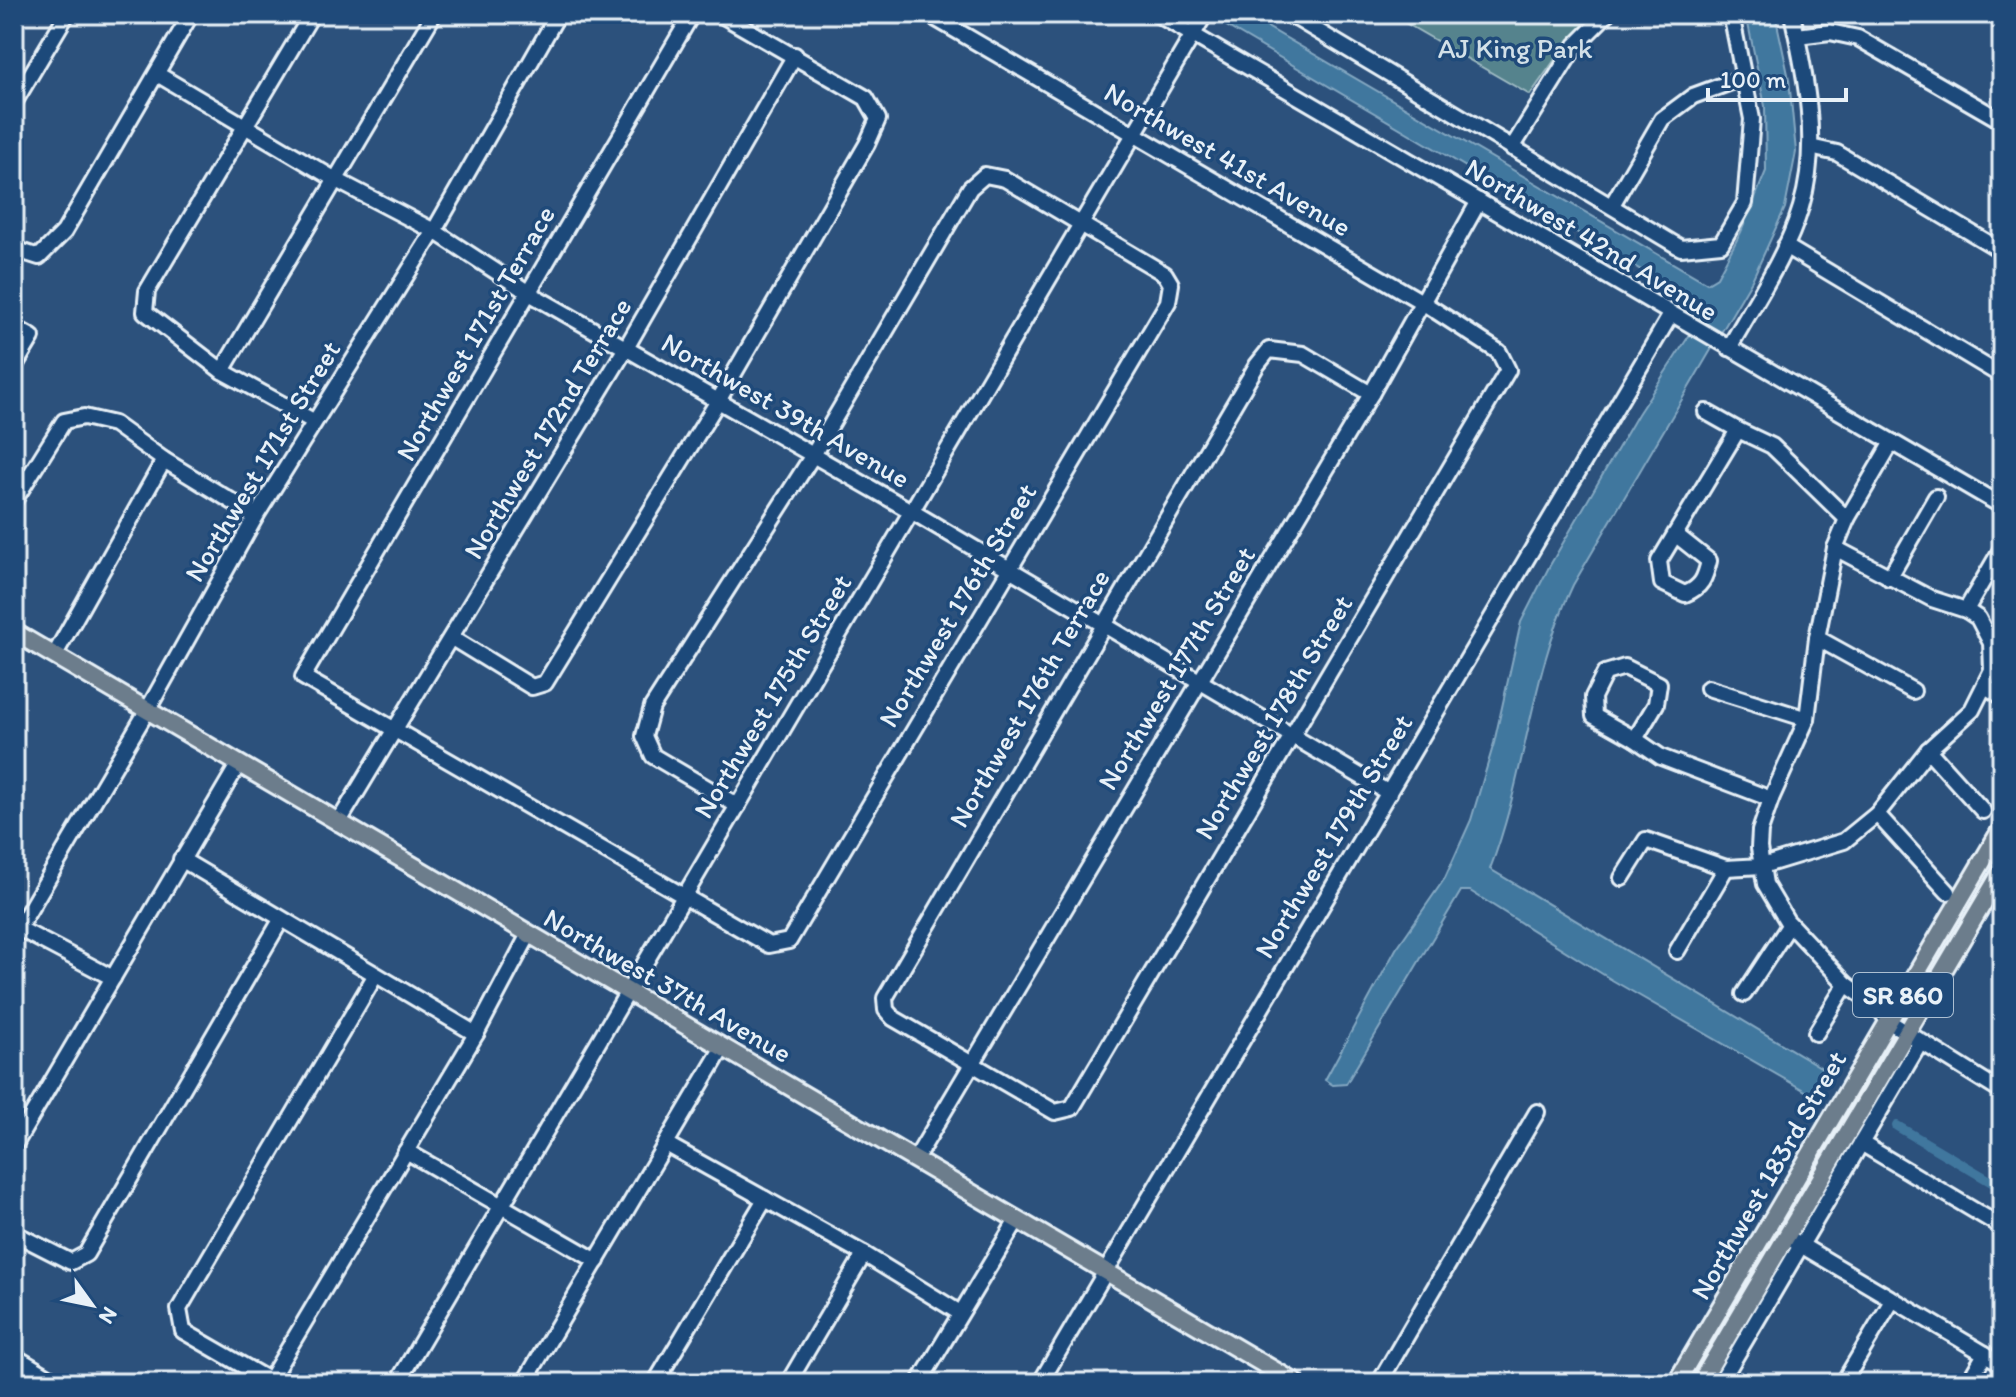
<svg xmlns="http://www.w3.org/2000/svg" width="2016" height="1397" font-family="Itim,sans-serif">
<rect width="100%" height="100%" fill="#2c517c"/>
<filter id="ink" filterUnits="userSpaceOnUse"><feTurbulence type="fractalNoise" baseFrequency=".0125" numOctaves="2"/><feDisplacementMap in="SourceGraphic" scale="16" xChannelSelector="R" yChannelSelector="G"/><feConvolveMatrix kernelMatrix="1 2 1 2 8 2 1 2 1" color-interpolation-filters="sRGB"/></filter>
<g filter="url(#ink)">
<!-- green -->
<polygon fill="#54838d" stroke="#9ebac2" stroke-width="2" points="1390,14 1600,14 1566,44 1530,95"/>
<!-- water -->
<path fill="#41779e" stroke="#84a8c2" stroke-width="2" d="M1206,14H1245L1707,283L1717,277L1741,232L1766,171L1765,106L1746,14H1775L1789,79L1796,152L1785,208L1752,280L1573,585C1530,674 1526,776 1490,869L1822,1068L1821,1084L1809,1093L1612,980L1470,891H1461L1346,1084L1333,1085L1325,1080L1396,949L1445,878L1471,820L1494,743L1521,622L1549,567L1638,414L1700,319L1702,306Z"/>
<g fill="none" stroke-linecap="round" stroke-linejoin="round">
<!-- canal -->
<polyline stroke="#41779e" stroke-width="10" points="1897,1126 2002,1188"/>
<defs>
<g id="minor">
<polyline points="312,14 147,291 145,312 222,371 313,421"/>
<polyline points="692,14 303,677 769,945 789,941 1168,302 1171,284 1165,274 1005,179 985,175 970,188 813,455 652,707 644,736 653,756 738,806"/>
<polyline points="928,14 1422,302 1499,352 1508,370 1072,1108 1055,1112 893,1018 886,1010 885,998 1257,365 1269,350 1303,354 1371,394"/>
<polyline points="1157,14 2002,506"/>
<polyline points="1289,14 1681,248 1721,244 1745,203 1752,119 1731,14"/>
<polyline points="1797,36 1830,32 1858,38 2002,121"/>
<polyline points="157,74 336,180 434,231 529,293 911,511 1389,793"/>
<polyline points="14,103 67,14"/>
<polyline points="1810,147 1837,153 2002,251"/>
<polyline points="1512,148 1576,45 1607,14"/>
<polyline points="1612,205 1662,119 1693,96 1742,78"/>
<polyline points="1785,246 2002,376"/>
<polyline points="14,249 39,257 64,232 191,14"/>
<polyline points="14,327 32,337 14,367"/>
<path d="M1729,348C1754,303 1786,257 1801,207C1820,144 1806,77 1792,14"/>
<polyline points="222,371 434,14"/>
<polyline points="1706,412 1738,430"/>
<polyline points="1892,442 1847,519 1835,548 1817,638 1807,719 1771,799 1760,831 1759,848 1765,884 1787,921 1846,984 1878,1007 1888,1021 2002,1092"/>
<polyline points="14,501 64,421 84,417 114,424 164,460 256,516"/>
<path d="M1675,534L1709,561C1705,578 1702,587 1685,594L1662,583L1659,561L1738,430L1772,446L1847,519"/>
<polyline points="1889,578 1936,497"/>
<polyline points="1966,610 2002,548"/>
<polyline points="452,638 532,687 545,683 718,401 867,144 878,119 866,98 720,14"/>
<polyline points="1817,638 1913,691"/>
<polyline points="54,656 164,460"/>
<polygon points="1625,667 1659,684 1656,704 1635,739 1594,716 1593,697 1605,673"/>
<polyline points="1987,687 2002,697"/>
<polyline points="1708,688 1807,719"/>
<polyline points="1635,739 1661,757 1771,799"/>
<polyline points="1928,750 1983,811"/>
<polyline points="1877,814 1948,892"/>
<polyline points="338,823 626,348 795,55"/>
<polyline points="181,859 476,1034"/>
<polyline points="1622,878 1646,840 1726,868 1762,866 1844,841 1877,814 1928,750 1972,710 1992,670 1991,643 1978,618 1966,610 1932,599 1835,548"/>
<polyline points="18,928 113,978"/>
<polyline points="14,936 147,711 256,516 434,231 558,14"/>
<polyline points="1677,951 1726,868"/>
<polyline points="1744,994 1790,924"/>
<polyline points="1816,1033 1846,984"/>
<polyline points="1861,1143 2002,1227"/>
<polyline points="666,1144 864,1254 960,1313"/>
<polyline points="14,1146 238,765"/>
<polyline points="406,1151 597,1261"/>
<polyline points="915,1160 1371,394 1479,201"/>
<polyline points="14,1233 71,1262 86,1254 281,920"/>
<polyline points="1794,1241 2002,1364"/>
<polyline points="14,1356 59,1383"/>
<polyline points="270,1381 183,1331 179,1309 375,976"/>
<polyline points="268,1383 476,1034 529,934"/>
<polyline points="397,1383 1205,14"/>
<polyline points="524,1383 723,1047"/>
<polyline points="655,1383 765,1199"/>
<polyline points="788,1383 864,1254"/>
<polyline points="919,1383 1017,1220"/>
<polyline points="1040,1383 1670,316"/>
<polyline points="1379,1383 1537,1112"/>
<polyline points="1720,1383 1920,1043"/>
<polyline points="1843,1383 1893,1299"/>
<polyline points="1968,1383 1985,1354"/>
</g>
<g id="major">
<polyline points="14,632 1296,1383"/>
<polyline points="1676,1383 2002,828"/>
<polyline points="1700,1383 2002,871"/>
</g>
</defs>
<!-- minor casing -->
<use href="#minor" stroke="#e8f1f8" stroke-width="20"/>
<!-- major casing -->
<use href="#major" stroke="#e8f1f8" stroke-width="22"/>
<!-- minor -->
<use href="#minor" stroke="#1f4a7a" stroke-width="14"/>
<!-- major -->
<use href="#major" stroke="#6c7d8c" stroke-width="16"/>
</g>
</g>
<g text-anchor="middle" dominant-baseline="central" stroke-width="7" stroke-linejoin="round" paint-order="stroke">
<!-- shield labels -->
<rect fill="#1f4a7a" stroke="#acbfd2" stroke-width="2" x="1853" y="973" width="100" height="44" rx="6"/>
<g font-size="26" font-weight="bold" fill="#e8f1f8">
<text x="1903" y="995">SR 860</text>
</g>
<!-- park labels -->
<g font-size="28" fill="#d2e0e8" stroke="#1f4a7a">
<text x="1515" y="48">AJ King Park</text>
</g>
<!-- street labels -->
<g font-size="28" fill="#e8f1f8" stroke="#1f4a7a">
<text transform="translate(1228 159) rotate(30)">Northwest 41st Avenue</text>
<text transform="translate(1592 239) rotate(31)">Northwest 42nd Avenue</text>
<text transform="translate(475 333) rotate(-60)">Northwest 171st Terrace</text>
<text transform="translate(786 410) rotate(30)">Northwest 39th Avenue</text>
<text transform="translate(547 428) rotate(-59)">Northwest 172nd Terrace</text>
<text transform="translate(262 461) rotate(-59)">Northwest 171st Street</text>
<text transform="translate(957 605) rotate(-59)">Northwest 176th Street</text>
<text transform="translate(1176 668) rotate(-59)">Northwest 177th Street</text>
<text transform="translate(772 696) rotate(-59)">Northwest 175th Street</text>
<text transform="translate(1029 698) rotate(-60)">Northwest 176th Terrace</text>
<text transform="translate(1273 717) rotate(-59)">Northwest 178th Street</text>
<text transform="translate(1333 836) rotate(-59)">Northwest 179th Street</text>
<text transform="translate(668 985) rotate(30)">Northwest 37th Avenue</text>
<text transform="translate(1768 1175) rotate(-60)">Northwest 183rd Street</text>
</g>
</g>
<!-- margin -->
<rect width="2016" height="1397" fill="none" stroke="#1f4a7a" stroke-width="48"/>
<rect x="24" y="24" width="1968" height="1349" fill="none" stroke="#e8f1f8" stroke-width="3" filter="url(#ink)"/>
<!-- north arrow -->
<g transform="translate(92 1305) rotate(123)" stroke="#1f4a7a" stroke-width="6" paint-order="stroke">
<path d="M0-6L14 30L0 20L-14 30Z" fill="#e8f1f8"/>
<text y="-12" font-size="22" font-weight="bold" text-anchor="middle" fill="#e8f1f8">N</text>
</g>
<!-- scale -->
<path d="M1708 88v12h138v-12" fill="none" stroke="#e8f1f8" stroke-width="4"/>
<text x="1720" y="88" font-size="24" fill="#e8f1f8" stroke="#1f4a7a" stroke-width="6" paint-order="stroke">100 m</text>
</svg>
